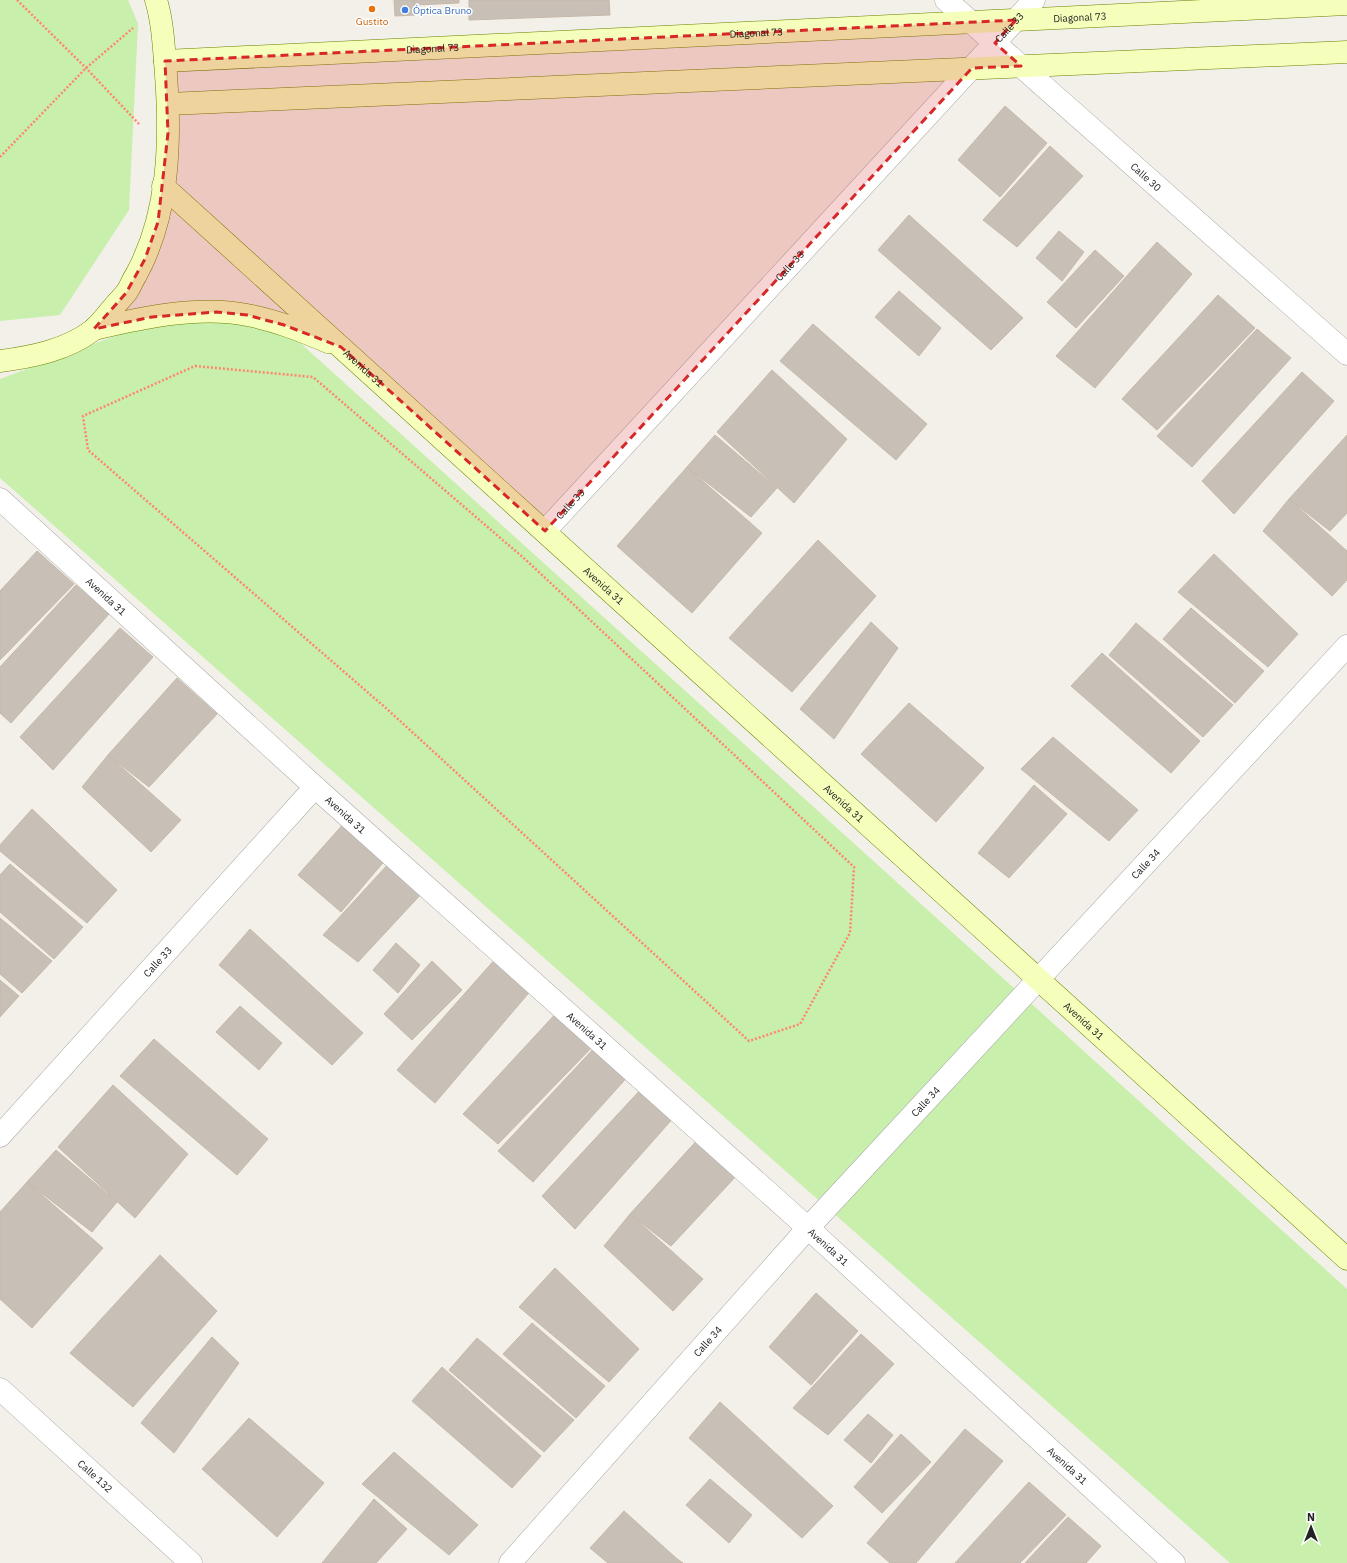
<svg xmlns="http://www.w3.org/2000/svg" width="1347" height="1563" font-family="'IBM Plex Sans',sans-serif">
<rect width="100%" height="100%" fill="#f2f0e8"/>
<!-- grass -->
<g fill="#c8efac">
<polygon points="0,0 128,0 138,24 129,210 60,315 0,321"/>
<polygon points="163,318 227,318 287,331 1347,1289 1347,1563 1230,1563 0,478 0,379"/>
</g>
<!-- building -->
<g fill="#c8c0b7" stroke="#c5b8a9">
<polygon points="394,0 414,0 415,15 395,16"/>
<polygon points="414,0 459,0 459,3 415,5"/>
<polygon points="469,0 609,0 610,15 469,20"/>
<polygon points="1005,106 1047,143 1000,197 958,160"/>
<polygon points="1050,146 1083,176 1017,247 983,220"/>
<polygon points="909,215 1023,318 991,350 878,250"/>
<polygon points="1059,231 1084,252 1062,281 1036,258"/>
<polygon points="1157,242 1192,274 1095,388 1056,356"/>
<polygon points="1095,250 1124,276 1076,328 1047,302"/>
<polygon points="899,291 941,328 919,356 875,317"/>
<polygon points="1218,295 1255,328 1157,430 1122,399"/>
<polygon points="813,324 927,424 896,460 780,361"/>
<polygon points="1257,329 1291,358 1192,467 1157,436"/>
<polygon points="772,370 847,439 794,503 717,432"/>
<polygon points="1302,372 1334,401 1234,514 1202,481"/>
<polygon points="715,435 777,488 751,517 687,467"/>
<polygon points="1347,435 1347,513 1330,531 1289,499"/>
<polygon points="687,467 762,533 692,613 617,546"/>
<polygon points="1289,499 1347,551 1347,580 1332,596 1263,531"/>
<polygon points="818,540 876,596 792,692 729,638"/>
<polygon points="37,551 74,584 0,660 0,591"/>
<polygon points="1214,554 1298,634 1268,667 1178,592"/>
<polygon points="76,585 109,614 11,723 0,713 0,667"/>
<polygon points="1191,608 1264,671 1235,703 1163,639"/>
<polygon points="871,622 898,648 834,739 800,709"/>
<polygon points="1136,623 1233,705 1203,737 1109,655"/>
<polygon points="120,628 153,657 53,770 20,737"/>
<polygon points="1102,653 1200,741 1171,773 1071,686"/>
<polygon points="177,678 217,714 149,787 108,755"/>
<polygon points="909,703 984,768 936,822 861,754"/>
<polygon points="1053,737 1138,810 1109,841 1021,769"/>
<polygon points="108,755 181,820 151,852 82,787"/>
<polygon points="1034,785 1067,814 1009,878 978,853"/>
<polygon points="32,809 117,890 87,923 0,851 0,845"/>
<polygon points="346,821 387,858 341,912 298,875"/>
<polygon points="391,861 424,891 358,962 323,935"/>
<polygon points="10,864 83,927 54,959 0,912 0,875"/>
<polygon points="0,918 52,961 22,993 0,974"/>
<polygon points="250,929 363,1033 332,1065 219,965"/>
<polygon points="396,943 420,965 398,993 373,970"/>
<polygon points="497,957 533,988 435,1103 397,1070"/>
<polygon points="432,961 462,990 412,1040 384,1014"/>
<polygon points="0,980 19,996 0,1017"/>
<polygon points="240,1006 282,1043 259,1070 216,1032"/>
<polygon points="559,1010 596,1043 498,1144 463,1114"/>
<polygon points="154,1039 268,1139 237,1175 120,1076"/>
<polygon points="598,1044 631,1073 533,1182 498,1151"/>
<polygon points="113,1085 188,1154 135,1218 58,1147"/>
<polygon points="643,1087 675,1116 575,1229 542,1196"/>
<polygon points="700,1137 739,1173 671,1246 630,1214"/>
<polygon points="56,1150 117,1202 92,1232 27,1182"/>
<polygon points="27,1182 103,1248 32,1328 0,1299 0,1212"/>
<polygon points="630,1214 703,1279 673,1311 604,1246"/>
<polygon points="160,1255 217,1311 133,1407 70,1353"/>
<polygon points="555,1268 639,1349 609,1382 519,1307"/>
<polygon points="816,1293 858,1331 811,1385 769,1347"/>
<polygon points="532,1323 605,1386 576,1418 503,1354"/>
<polygon points="861,1334 894,1364 828,1435 793,1408"/>
<polygon points="212,1337 239,1363 174,1453 141,1423"/>
<polygon points="477,1338 574,1420 544,1452 449,1370"/>
<polygon points="442,1367 541,1456 512,1488 412,1401"/>
<polygon points="720,1402 833,1506 802,1538 689,1438"/>
<polygon points="868,1414 893,1435 871,1463 844,1440"/>
<polygon points="249,1418 324,1483 277,1537 202,1469"/>
<polygon points="965,1429 1003,1461 916,1563 890,1563 867,1543"/>
<polygon points="901,1434 931,1462 882,1513 854,1487"/>
<polygon points="394,1452 478,1525 449,1555 362,1484"/>
<polygon points="710,1479 752,1515 729,1543 686,1505"/>
<polygon points="1029,1482 1066,1515 1020,1563 955,1563"/>
<polygon points="374,1499 407,1529 376,1563 322,1563"/>
<polygon points="624,1511 676,1558 683,1563 608,1563 590,1548"/>
<polygon points="1068,1517 1101,1546 1086,1563 1025,1563"/>
</g>
<g fill="none" stroke-linecap="round" stroke-linejoin="round">
<defs>
<g id="street">
<path id="s1" d="M946,0L1347,354"/>
<path id="s2" d="M0,499L315,787L808,1228L1174,1563"/>
<path id="s3" d="M545,531L1034,0"/>
<path id="s4" d="M0,1136L315,787"/>
<path id="s5" d="M0,1389L191,1563"/>
<path id="s6" d="M510,1563L808,1228L1347,646"/>
</g>
<g id="secondary">
<path id="s7" d="M165,61L1347,4"/>
<polyline points="168,104 1347,52"/>
<path id="s8" d="M163,186L1347,1259"/>
<path d="M94,329C141,318 199,305 247,315C275,320 302,331 328,342"/>
<path d="M0,361C32,357 67,350 93,330C100,324 106,316 112,309C116,304 121,299 126,293C130,288 132,281 136,275C169,215 171,142 166,75C164,50 163,23 156,0"/>
</g>
</defs>
<!-- street casing -->
<use href="#street" stroke="#a9a9a9" stroke-width="23"/>
<!-- secondary casing -->
<use href="#secondary" stroke="#6a8200" stroke-width="23"/>
<!-- path -->
<g stroke="#ff866d" stroke-width="2.5" stroke-dasharray="2 2" stroke-linecap="butt">
<polyline points="17,0 86,68 140,125"/>
<polyline points="0,157 86,68 133,28"/>
<polygon points="195,366 313,377 526,560 854,867 850,933 800,1024 749,1041 387,709 88,450 83,416"/>
</g>
<!-- street -->
<use href="#street" stroke="#fff" stroke-width="22"/>
<!-- secondary -->
<use href="#secondary" stroke="#f6febb" stroke-width="22"/>
</g>
<!-- marked area -->
<path fill="#d62828" fill-opacity="0.2" stroke="#d62828" stroke-width="3" stroke-dasharray="8 5" stroke-linejoin="round" d="M1016,20L995,43L1021,66L972,68L545,531L341,347L284,325L247,315L216,312L152,317L94,329L126,293L145,259L158,222L168,133L165,61Z"/>
<!-- markers -->
<circle fill="#e8710a" stroke="#fff" stroke-width="1.5" cx="372" cy="9" r="4"/>
<circle fill="#3f7fe0" stroke="#fff" stroke-width="1.5" cx="405" cy="10" r="4"/>
<g text-anchor="middle" dominant-baseline="central" stroke-width="3" stroke-linejoin="round" paint-order="stroke">
<!-- shop labels -->
<g font-size="10" fill="#366cbe" stroke="#fff" text-anchor="start">
<text x="413" y="10">Óptica Bruno</text>
</g>
<!-- street labels -->
<g font-size="10" fill="#222" stroke="#fff">
<text stroke="none"><textPath href="#s7" startOffset="916">Diagonal 73</textPath></text>
<text stroke="none"><textPath href="#s3" startOffset="685">Calle 33</textPath></text>
<text stroke="none"><textPath href="#s7" startOffset="592">Diagonal 73</textPath></text>
<text stroke="none"><textPath href="#s7" startOffset="268">Diagonal 73</textPath></text>
<text stroke="none"><textPath href="#s1" startOffset="267">Calle 30</textPath></text>
<text stroke="none"><textPath href="#s3" startOffset="361">Calle 33</textPath></text>
<text stroke="none"><textPath href="#s8" startOffset="271">Avenida 31</textPath></text>
<text stroke="none"><textPath href="#s3" startOffset="37">Calle 33</textPath></text>
<text stroke="none"><textPath href="#s8" startOffset="595">Avenida 31</textPath></text>
<text stroke="none"><textPath href="#s2" startOffset="144">Avenida 31</textPath></text>
<text stroke="none"><textPath href="#s8" startOffset="919">Avenida 31</textPath></text>
<text stroke="none"><textPath href="#s2" startOffset="468">Avenida 31</textPath></text>
<text stroke="none"><textPath href="#s6" startOffset="945">Calle 34</textPath></text>
<text stroke="none"><textPath href="#s4" startOffset="235">Calle 33</textPath></text>
<text stroke="none"><textPath href="#s8" startOffset="1243">Avenida 31</textPath></text>
<text stroke="none"><textPath href="#s2" startOffset="792">Avenida 31</textPath></text>
<text stroke="none"><textPath href="#s6" startOffset="621">Calle 34</textPath></text>
<text stroke="none"><textPath href="#s2" startOffset="1116">Avenida 31</textPath></text>
<text stroke="none"><textPath href="#s6" startOffset="297">Calle 34</textPath></text>
<text stroke="none"><textPath href="#s2" startOffset="1440">Avenida 31</textPath></text>
<text stroke="none"><textPath href="#s5" startOffset="129">Calle 132</textPath></text>
</g>
<!-- food labels -->
<g font-size="10" fill="#c56008" stroke="#fff">
<text x="372" y="21">Gustito</text>
</g>
</g>
<!-- north arrow -->
<g transform="translate(1311 1527)" stroke="#ffffff" stroke-width="3" paint-order="stroke">
<path d="M0-3L7 15L0 10L-7 15Z" fill="#222222"/>
<text y="-6" font-size="11" font-weight="bold" text-anchor="middle" fill="#222222">N</text>
</g>
</svg>
